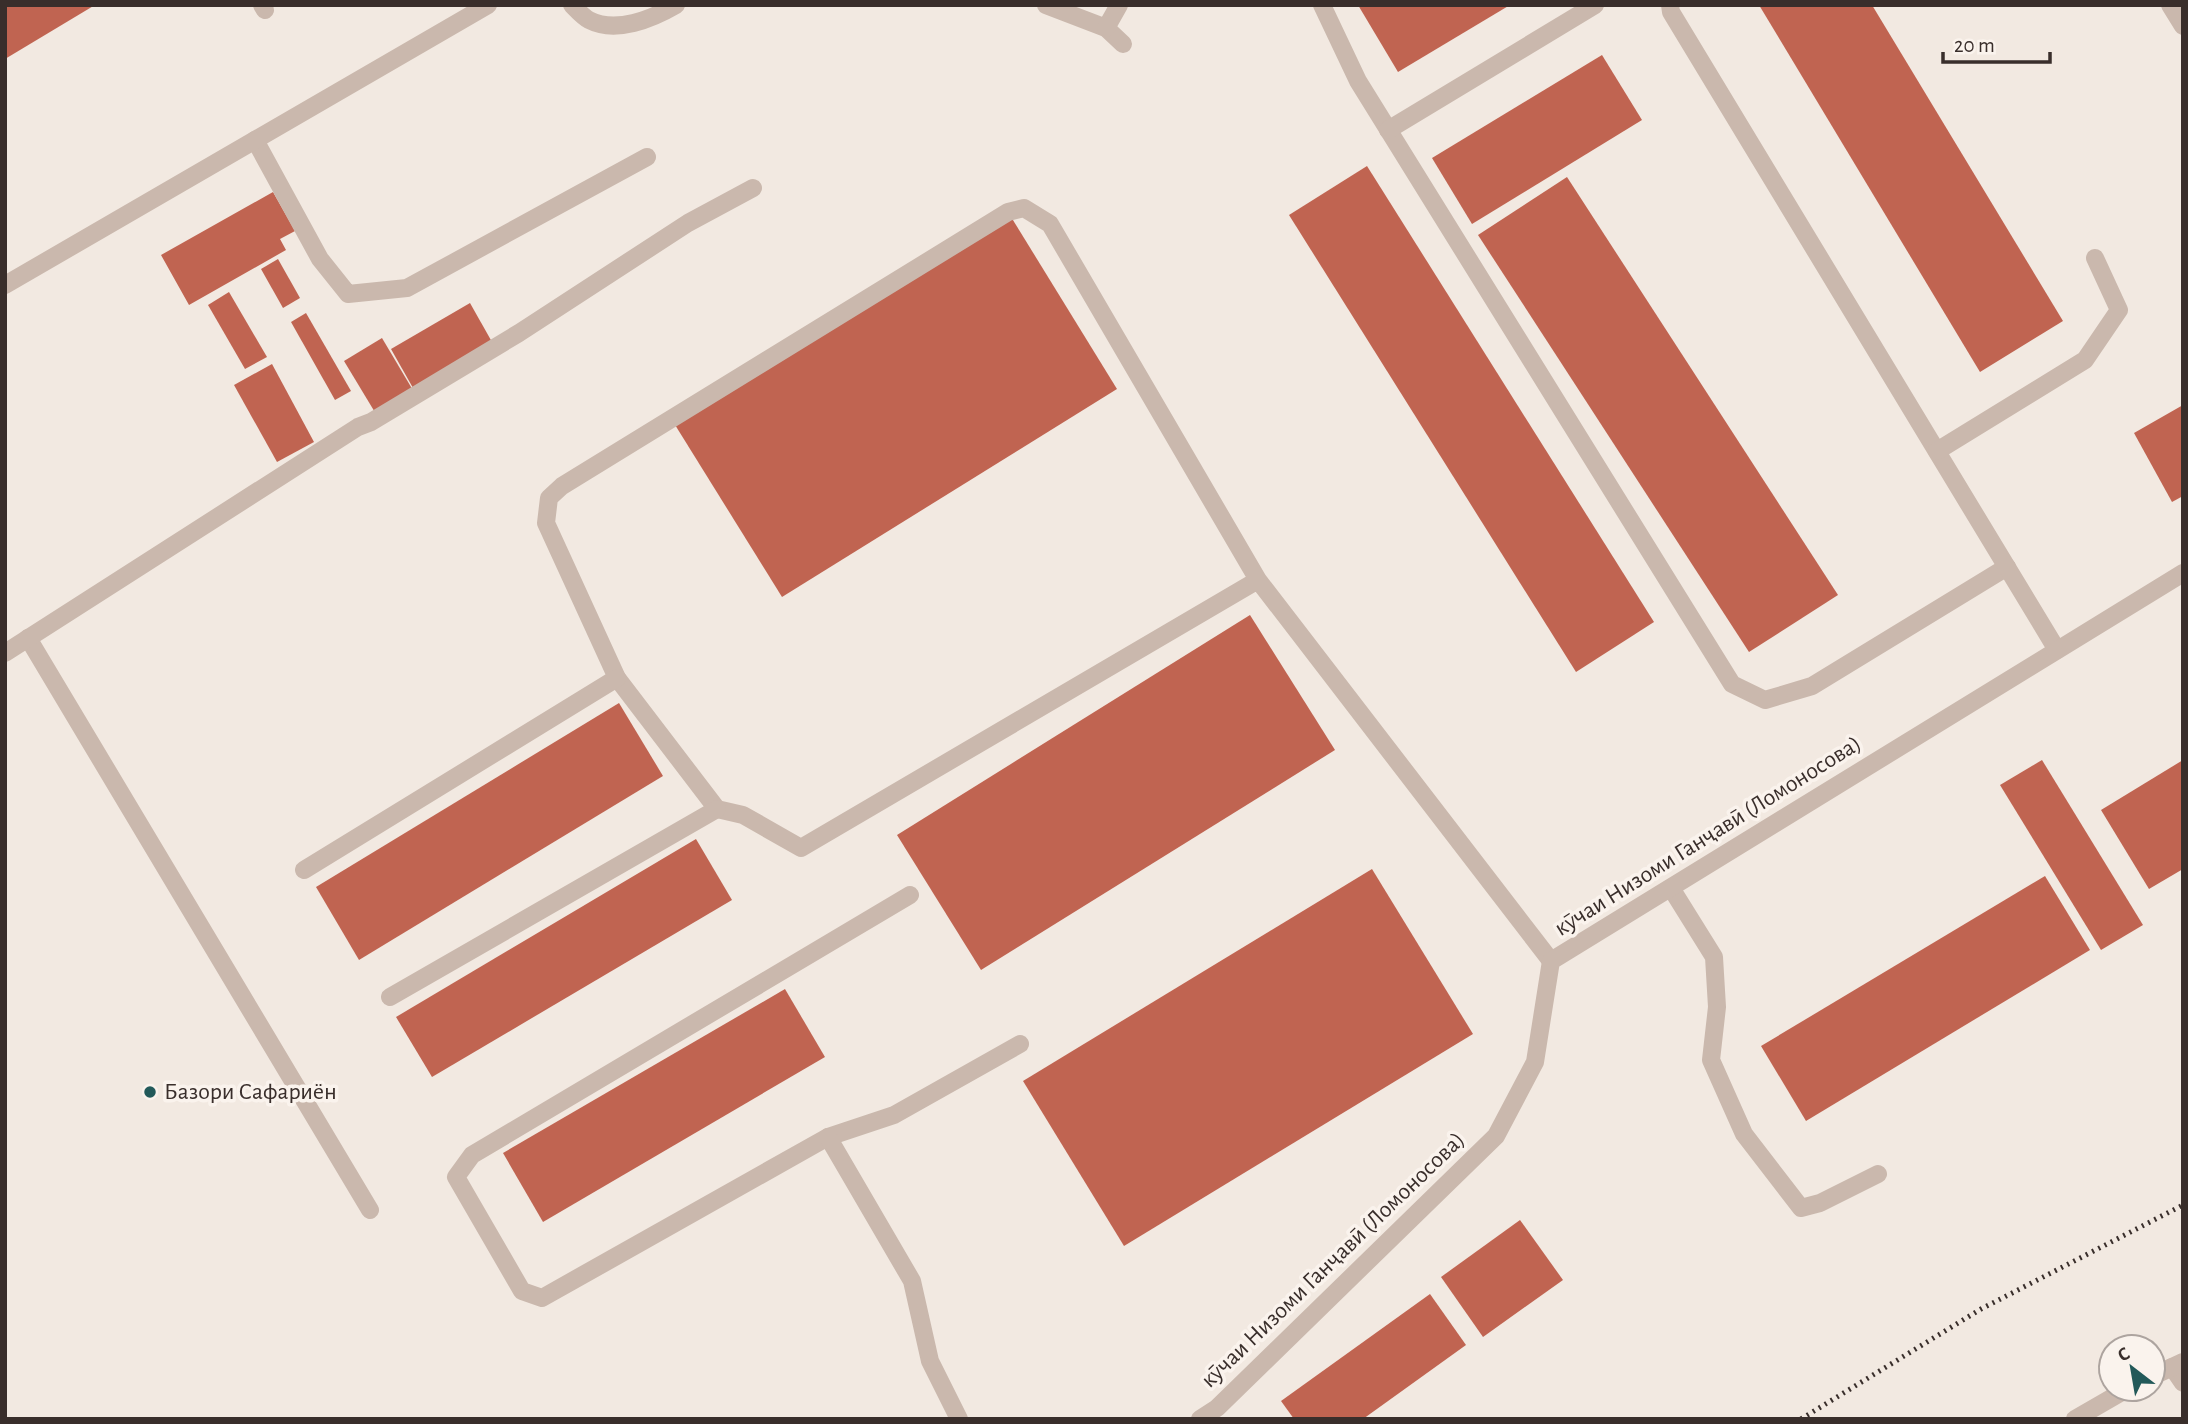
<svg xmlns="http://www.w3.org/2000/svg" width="2188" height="1424" font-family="'Alegreya Sans',sans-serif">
<rect width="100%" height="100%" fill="#f2e9e1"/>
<!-- building -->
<g fill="#c06451">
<polygon points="5,5 95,5 5,59"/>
<polygon points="1358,5 1510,5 1398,72"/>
<polygon points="1759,5 1872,5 2063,321 1980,372"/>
<polygon points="1602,55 1642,120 1472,224 1432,158"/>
<polygon points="1367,166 1654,622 1576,672 1289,215"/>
<polygon points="1567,177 1838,595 1749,652 1478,235"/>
<polygon points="273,192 295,231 280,239 286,250 189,305 161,255"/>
<polygon points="1008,212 1117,389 782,597 672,420"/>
<polygon points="278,259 300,298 283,308 261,269"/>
<polygon points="229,292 267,357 245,369 208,305"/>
<polygon points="470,303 492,342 413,388 391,349"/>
<polygon points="306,313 351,391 335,400 291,322"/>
<polygon points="382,338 414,392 376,414 344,361"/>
<polygon points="272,364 314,442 277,462 234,385"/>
<polygon points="2183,405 2183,496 2172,502 2134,433"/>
<polygon points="1250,615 1335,750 981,970 897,835"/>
<polygon points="619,703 663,776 359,960 316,887"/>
<polygon points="2042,760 2143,925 2101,950 2000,785"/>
<polygon points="2183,760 2183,869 2149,889 2101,810"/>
<polygon points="696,839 732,900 432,1077 396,1017"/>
<polygon points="1372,869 1473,1034 1124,1246 1023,1081"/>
<polygon points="2045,876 2090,950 1806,1121 1761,1046"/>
<polygon points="785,989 825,1057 543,1222 503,1153"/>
<polygon points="1520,1220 1563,1280 1483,1337 1441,1277"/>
<polygon points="1430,1294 1466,1345 1363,1419 1294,1419 1281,1401"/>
</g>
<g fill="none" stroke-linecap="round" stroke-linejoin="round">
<!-- minor -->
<g stroke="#cab8ad" stroke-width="18">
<polyline points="262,5 265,10"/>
<path d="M572,5C577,10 583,17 589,20C616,34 652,19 676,5"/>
<polyline points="1046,5 1106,28 1123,44"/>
<polyline points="1322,5 1358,81 1732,684 1765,700 1812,686 2007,567"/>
<polyline points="1670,5 1671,12 2057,650"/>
<polyline points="2170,5 2183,26"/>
<polyline points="1106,28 1119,5"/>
<polyline points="1388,130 1595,5"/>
<polyline points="255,140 320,259 348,294 407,288 647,157"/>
<polyline points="5,285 488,5"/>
<polyline points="1937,451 2085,360 2119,310 2095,258"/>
<polyline points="1258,580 1050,224 1024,208 1008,212 562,486 549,498 546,523 617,678 717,809 743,815 801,848 1258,580 1551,961"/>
<polyline points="28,638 370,1210"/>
<polyline points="5,653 358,427 371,422 519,333 688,223 753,188"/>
<polyline points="304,870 617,678"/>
<polyline points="1671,888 1714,957 1717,1007 1711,1060 1744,1134 1801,1208 1820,1203 1878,1174"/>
<polyline points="910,895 472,1155 456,1177 522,1291 542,1298 828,1137 894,1115 1020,1044"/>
<polyline points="390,997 717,809"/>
<polyline points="828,1137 912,1281 930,1361 959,1419"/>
<polyline points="2172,1367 2183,1383"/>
<polyline points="2153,1376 2183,1362"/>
<polyline points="1200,1419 1217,1408 1496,1136 1535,1062 1551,961 2183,573"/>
<polyline points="2075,1419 2127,1389"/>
</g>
<!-- rail -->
<polyline stroke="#392e2b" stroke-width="5" stroke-dasharray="2 5" stroke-linecap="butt" points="1801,1419 1981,1309 2183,1205"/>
</g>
<!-- markers -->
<circle fill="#225959" stroke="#faf3ed" stroke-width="2.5" cx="150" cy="1092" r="7"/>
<g text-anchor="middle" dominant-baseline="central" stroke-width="7" stroke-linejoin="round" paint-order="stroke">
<!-- street labels -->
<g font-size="24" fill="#392e2b" stroke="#faf3ed">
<text transform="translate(1708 836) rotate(-32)">кӯчаи Низоми Ганҷавӣ (Ломоносова)</text>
<text transform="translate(1333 1260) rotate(-44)">кӯчаи Низоми Ганҷавӣ (Ломоносова)</text>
</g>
<!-- poi labels -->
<g font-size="24" fill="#392e2b" stroke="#faf3ed" text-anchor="start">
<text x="164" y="1092">Базори Сафариён</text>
</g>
</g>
<!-- border -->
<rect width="2188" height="1424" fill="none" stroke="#392e2b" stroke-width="14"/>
<!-- north arrow -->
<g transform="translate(2132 1368) rotate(329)"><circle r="33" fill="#faf3ed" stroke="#ada49f" stroke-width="2"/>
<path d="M0-5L12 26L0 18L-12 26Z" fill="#225959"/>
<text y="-10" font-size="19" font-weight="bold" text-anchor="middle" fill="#392e2b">С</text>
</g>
<!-- scale -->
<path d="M1943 52v10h107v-10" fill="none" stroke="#392e2b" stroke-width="3.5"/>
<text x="1954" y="52" font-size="21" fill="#392e2b" stroke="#faf3ed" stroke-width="5" paint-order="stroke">20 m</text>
</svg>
